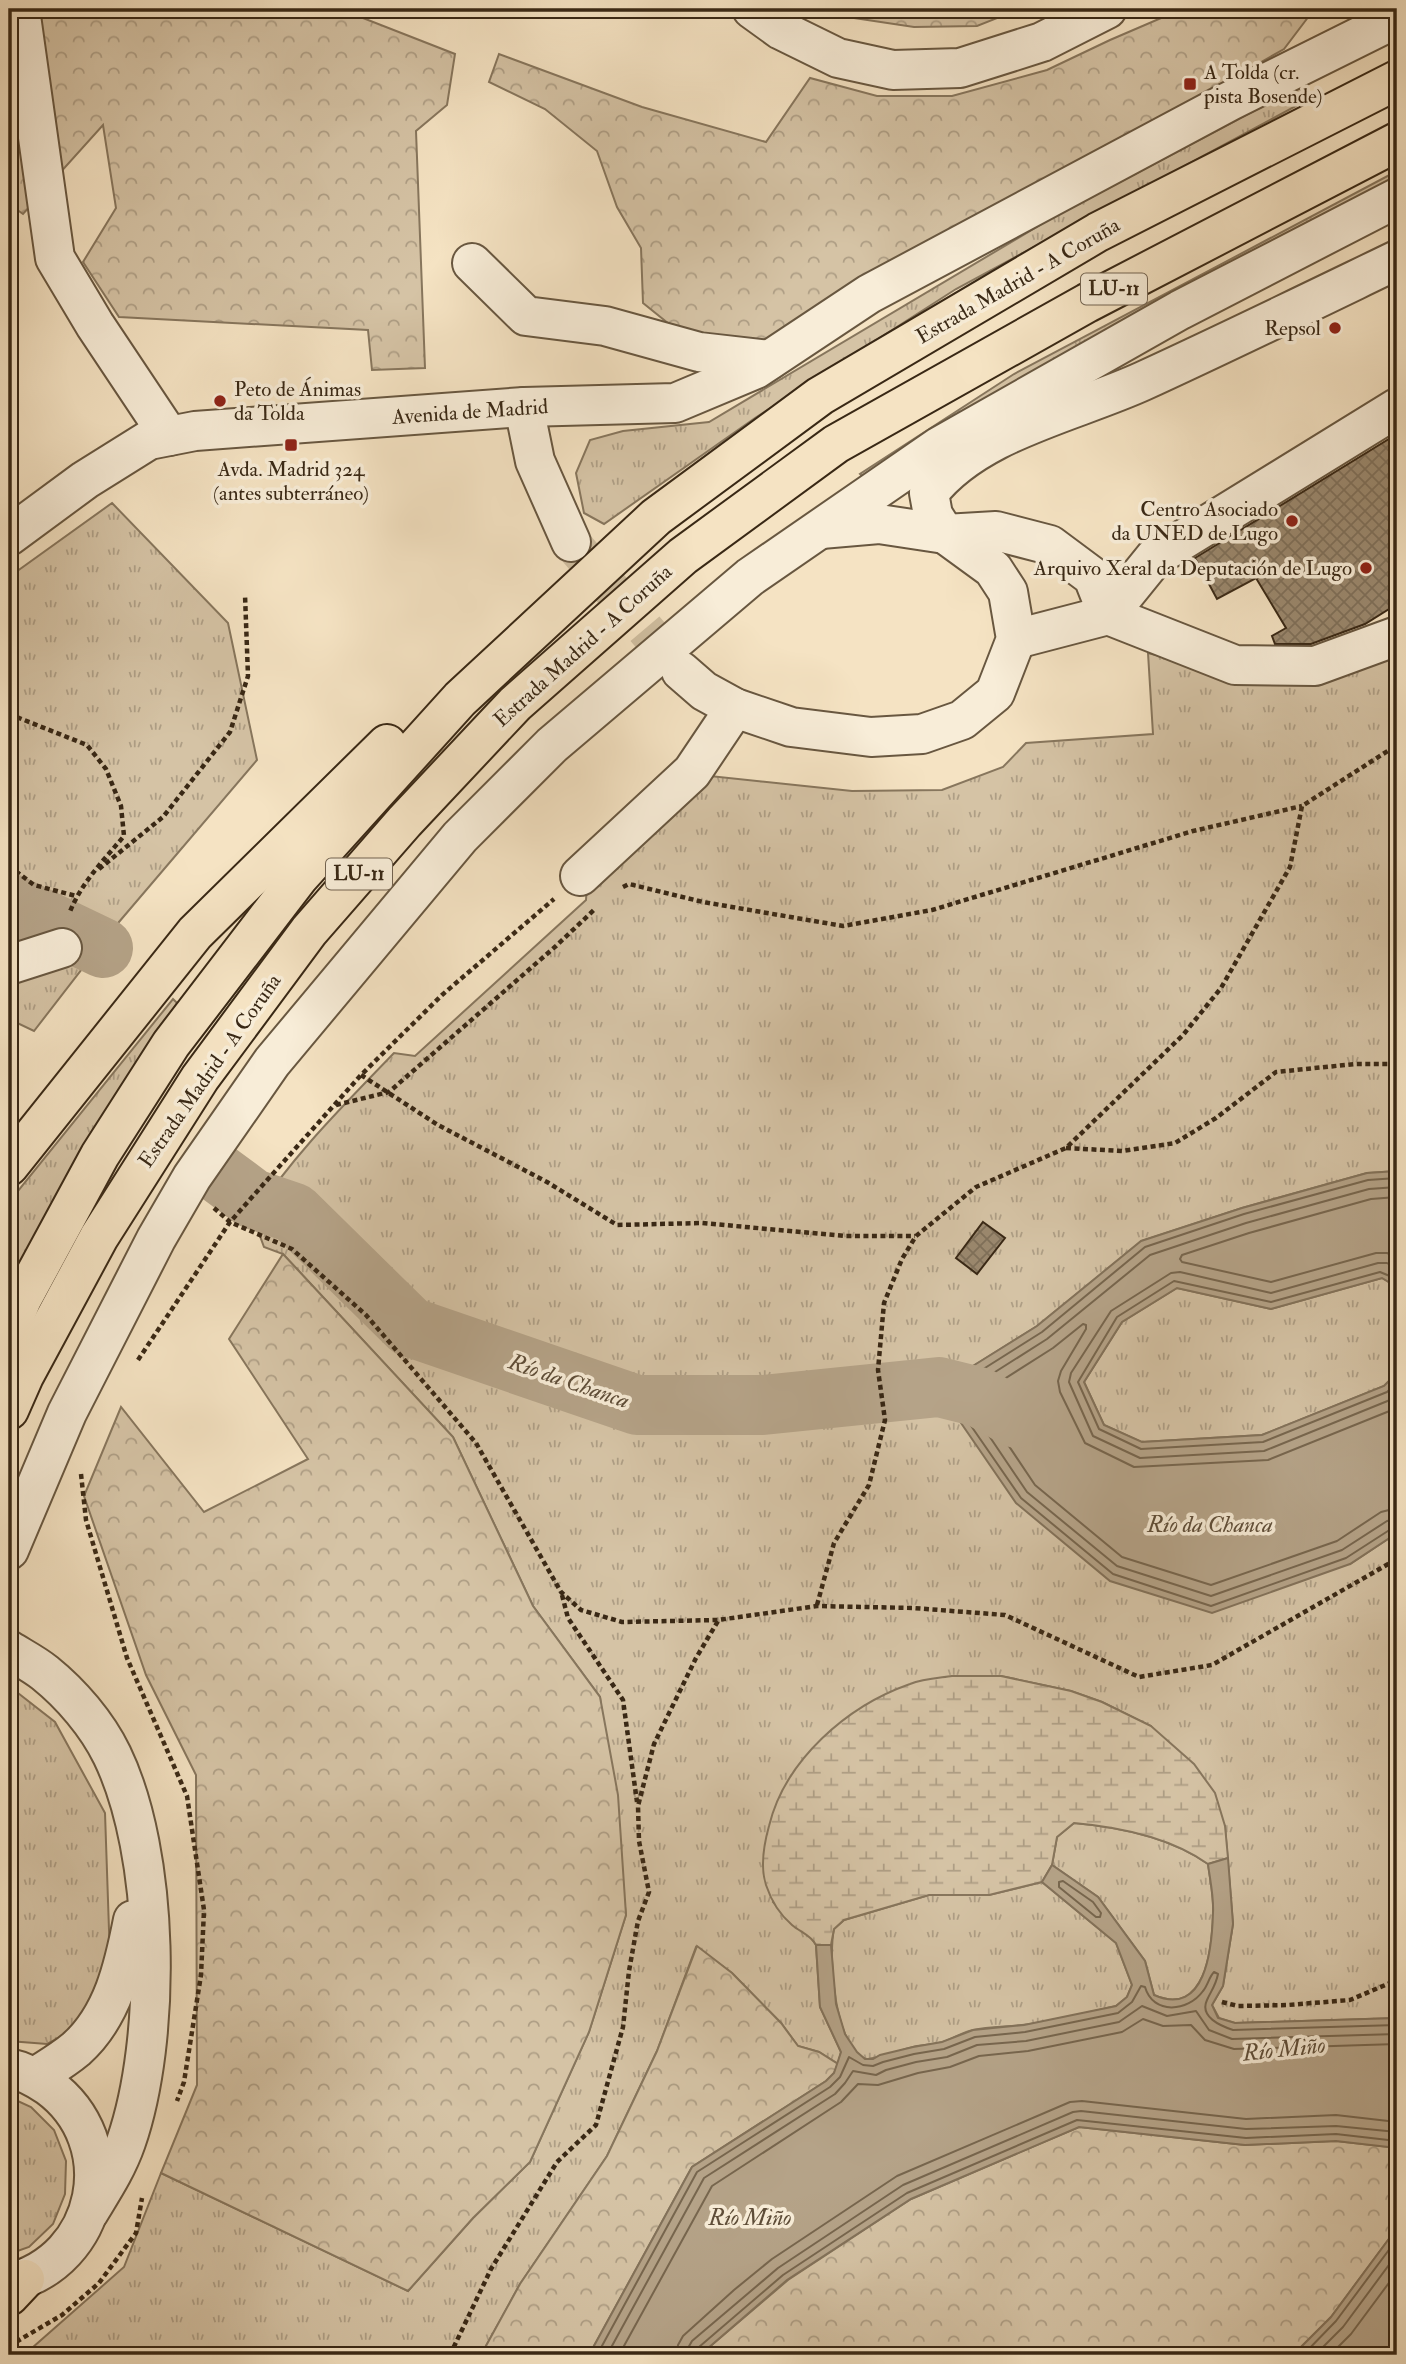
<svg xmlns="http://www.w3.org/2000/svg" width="1406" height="2364" font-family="'IM FELL Double Pica',serif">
<defs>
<pattern id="grass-tufts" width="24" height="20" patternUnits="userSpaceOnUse" patternTransform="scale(1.75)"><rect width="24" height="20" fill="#d5c3a5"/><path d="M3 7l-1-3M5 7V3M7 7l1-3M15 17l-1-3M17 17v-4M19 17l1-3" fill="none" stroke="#ae9e85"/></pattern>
<pattern id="forest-crowns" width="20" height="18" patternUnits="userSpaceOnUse" patternTransform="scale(1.75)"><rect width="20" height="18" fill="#d5c3a5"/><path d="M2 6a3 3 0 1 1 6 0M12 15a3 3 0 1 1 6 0" fill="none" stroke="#ae9e85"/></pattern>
<pattern id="wetland-marsh" width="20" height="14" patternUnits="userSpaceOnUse" patternTransform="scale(1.75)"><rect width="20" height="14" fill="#d5c3a5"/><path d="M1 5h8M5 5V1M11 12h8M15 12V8" fill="none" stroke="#ae9e85"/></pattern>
<pattern id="building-cross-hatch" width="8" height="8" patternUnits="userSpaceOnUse" patternTransform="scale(1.75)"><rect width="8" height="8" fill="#9b896f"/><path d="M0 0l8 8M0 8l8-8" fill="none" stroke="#7f705a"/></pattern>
</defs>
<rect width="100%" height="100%" fill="#f5e3c3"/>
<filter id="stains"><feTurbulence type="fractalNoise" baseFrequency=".00286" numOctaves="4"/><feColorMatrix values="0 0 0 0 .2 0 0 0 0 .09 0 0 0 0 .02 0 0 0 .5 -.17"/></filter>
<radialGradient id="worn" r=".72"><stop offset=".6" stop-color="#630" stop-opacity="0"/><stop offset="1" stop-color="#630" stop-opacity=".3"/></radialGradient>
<!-- grass -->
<g fill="url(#grass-tufts)" stroke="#87765d" stroke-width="2">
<polygon points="1299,87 1309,99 956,289 755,418 604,524 584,513 576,473 590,440 623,431 709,422 1050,219"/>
<polygon points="1397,171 1397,188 865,479 860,474 1014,374"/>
<polygon points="112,503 228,623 257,760 113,929 34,1031 11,1020 9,1007 9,577"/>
<path d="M1397,652V1171L1367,1173L1242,1208L1142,1241L1037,1326L940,1387L1350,1564L1397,1533V2018L1235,2023L1219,2018L1212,2005L1223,1986L1233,1924L1225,1826L1151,1726L1102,1702L1071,1691L1001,1676H952L773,1902L793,1925L810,1936L816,1945L820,2007L841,2052L838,2064L819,2052L798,2046L781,2023L732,1973L696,1947L657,2051L607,2156L520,2284L481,2355H24L124,2267L161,2173L408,2291L473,2218L530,2162L589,2032L626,1915L600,1697L533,1606L453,1437L283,1254L264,1247L253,1217C292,1156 344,1105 394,1053L415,1056L586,900L587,884L710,776L852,791L942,790L1003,767L1026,743L1153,734L1148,653L1241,677Z"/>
<polygon points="173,999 177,1003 61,1188 9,1296 9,1202"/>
<polygon points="1382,1278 1397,1287 1397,1373 1384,1386 1262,1435 1141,1442 1104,1425 1084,1382 1122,1322 1177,1288 1271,1309"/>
<polygon points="9,1686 55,1722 105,1813 110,1959 81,2026 47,2044 9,2041"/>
<path d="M1074,1823C1120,1827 1170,1837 1208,1864C1210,1880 1214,1897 1213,1913C1212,1948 1206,2018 1154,1995L1145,1961L1098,1897L1052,1865L1057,1837Z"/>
<path d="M1042,1882L1116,1943L1132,1985L1127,1997L1116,2006C1085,2013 1053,2021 1022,2025C1006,2027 989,2026 973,2030C963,2032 954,2038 943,2042C935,2044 926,2045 917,2046C908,2048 870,2060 866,2059C834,2046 828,1957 834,1929L844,1920L929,1895H989Z"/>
<polygon points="9,2097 31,2107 54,2130 66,2161 65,2194 53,2224 29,2247 9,2254"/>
</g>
<!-- forest -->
<g fill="url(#forest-crowns)" stroke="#87765d" stroke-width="2">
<polygon points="9,9 340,9 455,54 447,105 416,131 425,368 372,370 368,330 119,317 83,262 116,208 103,125 23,214 9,204"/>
<polygon points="794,9 1020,9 977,26 914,27"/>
<polygon points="1182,9 1290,9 1309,16 1284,49 725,369 643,303 641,248 617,207 597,151 545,109 489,82 499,54 642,107 766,142 810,78 877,96 952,96 1047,70 1110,40"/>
<polygon points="283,1254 453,1437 533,1606 600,1697 618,1795 626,1915 589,2032 530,2162 473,2218 408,2291 161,2173 197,2085 196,1775 146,1675 84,1496 121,1407 204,1512 308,1459 229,1339"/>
<polygon points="697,1946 732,1973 781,2023 798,2046 819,2052 838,2064 834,2073 826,2081 692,2167 589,2355 481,2355 520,2284 607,2156 657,2051"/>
<polygon points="1079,2127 1245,2145 1336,2141 1397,2148 1397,2228 1331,2317 1293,2355 700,2355 788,2280 911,2199"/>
</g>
<!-- wetland -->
<path fill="url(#wetland-marsh)" stroke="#87765d" stroke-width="2" d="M952,1676H1001L1071,1691L1102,1702L1151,1726L1194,1764L1215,1793L1225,1826L1228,1858L1208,1864C1170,1837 1120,1827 1074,1823L1057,1837L1052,1865L1042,1882L989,1895H929L844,1920L834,1929L831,1945H816C811,1935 800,1932 792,1925C779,1914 771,1900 766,1885C760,1867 764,1844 769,1826C785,1760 847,1706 910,1684C923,1679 939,1678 952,1676Z"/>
<!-- water -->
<g fill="#b5a388" stroke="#83725a" stroke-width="2">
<polygon points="1397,1171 1397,1287 1382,1278 1271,1309 1177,1288 1122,1322 1084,1382 1104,1425 1142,1442 1262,1435 1384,1386 1397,1373 1397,1533 1350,1564 1212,1613 1110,1581 1016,1503 961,1423 939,1387 1037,1326 1141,1241 1242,1208 1367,1173"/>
<path d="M1228,1858L1233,1924L1223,1986L1212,2005L1218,2018L1235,2023L1397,2018V2148L1336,2141L1245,2145L1079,2127L911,2199L787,2280L700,2355H589L692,2167L826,2081L834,2073L841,2052L820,2007L816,1945H831L836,2004L845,2034L857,2052L865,2059H873L880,2055L913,2047L942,2042L973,2030L1024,2025L1116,2006L1127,1997L1132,1985L1116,1943L1042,1882L1052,1865L1098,1897L1145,1961L1154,1995C1206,2018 1212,1948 1213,1913C1214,1897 1210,1880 1208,1864Z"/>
<polygon points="1397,2228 1397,2355 1293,2355 1331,2317"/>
</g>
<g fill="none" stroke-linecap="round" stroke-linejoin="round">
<!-- shore -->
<g stroke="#77664e" stroke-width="2">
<polyline points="1397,1178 1368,1180 1244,1214 1145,1247 1042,1332 950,1390 967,1420 1021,1498 1113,1574 1211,1606 1346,1558 1391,1529 1397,1528"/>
<polyline points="1397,1187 1369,1189 1246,1223 1150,1255 1047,1339 962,1393 975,1415 1027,1492 1117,1566 1211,1596 1342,1550 1387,1521 1397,1519"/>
<polyline points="1397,1197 1371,1199 1249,1233 1182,1255 1180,1259 1182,1262 1271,1282 1376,1253 1387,1253 1397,1257"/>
<polyline points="1397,1269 1387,1263 1378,1263 1271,1293 1180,1272 1171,1273 1111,1311 1071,1373 1069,1382 1093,1436 1140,1458 1264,1451 1390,1400 1397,1395"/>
<polyline points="1397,1279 1380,1272 1271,1302 1174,1281 1117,1317 1078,1382 1099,1429 1141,1449 1263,1442 1387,1392 1397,1383"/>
<polyline points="1397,1408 1268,1460 1134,1467 1085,1443 1060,1392 1058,1381 1061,1371 1086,1329 1086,1325 1083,1324 1053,1348 976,1397 1035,1485 1122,1557 1211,1585 1337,1541 1381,1512 1397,1508"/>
<polygon points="1063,1881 1093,1902 1101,1913 1100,1917 1096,1917 1059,1887 1059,1882"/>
<path d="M597,2355L697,2172L830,2087L840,2077L849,2057L863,2065L873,2066L883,2062L914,2054L944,2049L975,2037L1025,2032L1118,2013L1132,2002L1141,1986L1145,1987C1153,2015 1188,2012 1203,1991C1208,1985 1209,1977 1214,1972L1218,1974C1216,1985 1211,1991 1207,2000C1199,2017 1221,2026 1233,2030L1397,2025"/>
<polyline points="607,2355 704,2178 835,2094 845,2083 853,2071 876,2075 886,2070 916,2062 947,2057 977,2045 1026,2041 1119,2022 1142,2006 1167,2016 1196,2011 1209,2030 1232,2039 1397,2034"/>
<polyline points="619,2355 712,2186 841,2102 858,2084 878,2085 918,2073 950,2067 979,2056 1028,2051 1122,2032 1143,2019 1163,2026 1191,2025 1205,2040 1234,2049 1397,2044"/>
<polyline points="677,2355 678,2345 683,2336 734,2290 772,2259 897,2176 1070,2102 1082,2101 1246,2119 1336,2115 1397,2122"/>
<polyline points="687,2355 688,2348 692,2341 778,2268 903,2185 1073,2112 1081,2111 1246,2129 1336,2126 1397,2132"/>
<polyline points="696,2355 699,2347 783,2275 907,2193 1077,2120 1246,2138 1336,2134 1397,2141"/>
<polyline points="1303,2355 1336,2321 1397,2239"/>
<polyline points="1315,2355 1343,2327 1397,2254"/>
<polyline points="1330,2355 1351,2334 1397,2272"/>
</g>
<!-- river -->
<g stroke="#b5a388" stroke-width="60">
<polyline points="9,903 103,948"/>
<polyline points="218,1173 253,1199 294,1213 410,1327 637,1405 763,1405 939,1387 979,1397 1016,1418"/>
</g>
</g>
<!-- building -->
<g fill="url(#building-cross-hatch)" stroke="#392815" stroke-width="2">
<polygon points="1397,434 1397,604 1365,624 1311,644 1275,644 1272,636 1286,628 1256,578 1217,599 1195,558"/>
<polygon points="983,1222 1005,1238 977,1274 956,1258"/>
</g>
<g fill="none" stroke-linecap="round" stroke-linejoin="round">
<!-- minor-tunnel -->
<polyline stroke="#cfbea0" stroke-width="38" stroke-dasharray="38 19" stroke-linecap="butt" points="571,542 681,671"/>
<defs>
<g id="minor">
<polyline points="20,9 55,258 95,325 169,436"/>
<polyline points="752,9 781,30 838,58 893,70 960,68 1042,42 1107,9"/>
<polyline points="472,263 526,316 605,326 699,352 769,360"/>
<polyline points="524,407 535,461 571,542"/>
<polyline points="821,529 879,524 945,534 996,531 1050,545 1093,577 1108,615 1235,665 1315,666 1397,636"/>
<polyline points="9,536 85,480 149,440 195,431 524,407 675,403 756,369 869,294 1230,101 1397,18"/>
<polyline points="1016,639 1108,615 1155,557 1397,408"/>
<path d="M681,671L704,691L735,708L791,727L871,737L922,734L962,720L995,693L1016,639L1008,592L993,569L945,534L933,515L929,493C977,431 1073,413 1143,381C1228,342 1312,301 1397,260"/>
<polyline points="580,876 692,772 735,708"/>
<polyline points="9,965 62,948"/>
<polyline points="9,1550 67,1413 156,1239 192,1177 272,1062 460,837 552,745 750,577 940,446 1180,310 1397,198"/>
<path d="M9,1650C20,1657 34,1664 45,1673C71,1694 97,1724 112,1755C160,1854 162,2038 126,2142C117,2168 103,2189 89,2212"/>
<path d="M9,2068C23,2071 36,2078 48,2086C125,2142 101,2261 9,2283"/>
<path d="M35,2077C49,2068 63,2060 76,2049C113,2016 124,1966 133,1920"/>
</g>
<g id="highway">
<polyline points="9,1166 195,933 387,744"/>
<polyline points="9,1330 22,1299 100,1155 171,1044 299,877 460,699 656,517 820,396 1098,232 1397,80"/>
<polyline points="9,1410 24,1376 99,1237 200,1078 309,931 405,821 515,704 683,556 836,444 1087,303 1397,142"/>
<polyline points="9,2296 25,2279"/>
</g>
</defs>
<!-- minor casing -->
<use href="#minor" stroke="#685740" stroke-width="42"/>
<!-- highway casing -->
<use href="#highway" stroke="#392815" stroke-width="42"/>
<!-- path -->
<g stroke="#392815" stroke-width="4.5" stroke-dasharray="5 3.5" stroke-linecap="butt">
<path d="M9,714L87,745L106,769L121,806L124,836C103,861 81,883 69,914"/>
<polyline points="9,866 34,885 76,896"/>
<polyline points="99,869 163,817 230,732 248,676 245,595"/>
<polyline points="623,887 629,884 703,902 843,926 932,910 1193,831 1302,806"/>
<polyline points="361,1075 438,1125 547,1182 617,1225 702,1223 845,1236 915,1236"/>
<polyline points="336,1105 389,1092 556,946 595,909"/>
<polyline points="1066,1148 1122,1151 1175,1143 1216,1118 1276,1072 1355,1064 1397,1064"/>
<polyline points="214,1208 230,1222 292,1249 366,1315 476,1443 561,1592 581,1610 622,1622 718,1620 817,1606 913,1608 1005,1615 1139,1677 1212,1665 1397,1559"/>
<polyline points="138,1360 230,1222 261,1187 361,1075 442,995 554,899"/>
<polyline points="81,1474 86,1520 127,1658 187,1796 204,1910 201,1975 184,2082 177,2101"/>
<polyline points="562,1595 568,1618 623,1700 637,1802"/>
<polyline points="817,1605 834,1543 869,1485 885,1420 878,1370 884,1303 902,1259 916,1236 976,1187 1066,1148 1183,1035 1221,988 1290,867 1302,806 1397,745"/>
<polyline points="1222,2002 1238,2006 1288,2005 1350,2000 1397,1980"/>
<polyline points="9,2346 62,2315 99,2283 136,2233 142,2198"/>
<polyline points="450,2355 491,2269 557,2162 596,2125 623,2027 629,1971 638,1921 649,1892 639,1841 638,1806 654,1744 696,1658 718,1621"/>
</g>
<!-- minor -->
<use href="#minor" stroke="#f8edd8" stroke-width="38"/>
<!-- highway -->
<use href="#highway" stroke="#f5e3c3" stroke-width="38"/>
</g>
<!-- markers -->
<g fill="#8f2418" stroke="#f8edd8" stroke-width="2.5">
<rect x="1183" y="77" width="14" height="14" rx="3.5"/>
<circle cx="1335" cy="328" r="7"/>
<circle cx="220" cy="401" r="7"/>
<rect x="284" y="438" width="14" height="14" rx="3.5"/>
<circle cx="1292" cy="521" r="7"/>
<circle cx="1366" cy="568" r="7"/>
</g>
<g text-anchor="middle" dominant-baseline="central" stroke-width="7" stroke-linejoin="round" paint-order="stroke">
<!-- shield labels -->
<g fill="#f8edd8" stroke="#726350" stroke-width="2">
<rect x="1081" y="273.5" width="66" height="31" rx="5"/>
<rect x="326" y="858.5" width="66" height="31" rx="5"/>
</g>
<g font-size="19" font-weight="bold" fill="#392815">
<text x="1114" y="289">LU-11</text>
<text x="359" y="874">LU-11</text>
</g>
<!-- poi labels -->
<g font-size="21" fill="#392815" stroke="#f8edd8" text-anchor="end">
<text x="1204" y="72" text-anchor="start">A Tolda (cr.<tspan x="1204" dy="24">pista Bosende)</tspan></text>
<text x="1321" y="328">Repsol</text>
<text x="234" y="389" text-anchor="start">Peto de Ánimas<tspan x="234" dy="24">da Tolda</tspan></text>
<text x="291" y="469" text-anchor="middle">Avda. Madrid 324<tspan x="291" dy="24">(antes subterráneo)</tspan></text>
<text x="1278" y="509">Centro Asociado<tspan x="1278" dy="24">da UNED de Lugo</tspan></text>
<text x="1352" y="568">Arquivo Xeral da Deputación de Lugo</text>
</g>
<!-- street labels -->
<g font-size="21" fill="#392815" stroke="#f8edd8">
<text transform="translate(1018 281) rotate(-30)">Estrada Madrid - A Coruña</text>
<text transform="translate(470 412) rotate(-4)">Avenida de Madrid</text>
<text transform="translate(583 646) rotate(-42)">Estrada Madrid - A Coruña</text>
<text transform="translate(210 1071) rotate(-55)">Estrada Madrid - A Coruña</text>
</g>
<!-- water labels -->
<g font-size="23" font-style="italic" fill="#5e4d38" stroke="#f8edd8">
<text transform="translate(569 1381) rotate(19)">Río da Chanca</text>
<text x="1210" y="1524">Río da Chanca</text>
<text transform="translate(1284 2049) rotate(-6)">Río Miño</text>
<text x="750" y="2217">Río Miño</text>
</g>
</g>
<!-- margin -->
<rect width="1406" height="2364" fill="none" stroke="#f5e3c3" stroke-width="35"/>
<rect x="10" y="10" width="1385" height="2343" fill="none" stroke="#392815" stroke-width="3.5"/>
<rect x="18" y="18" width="1371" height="2329" fill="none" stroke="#392815" stroke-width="2"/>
<rect width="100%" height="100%" filter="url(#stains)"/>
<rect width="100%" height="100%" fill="url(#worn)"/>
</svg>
